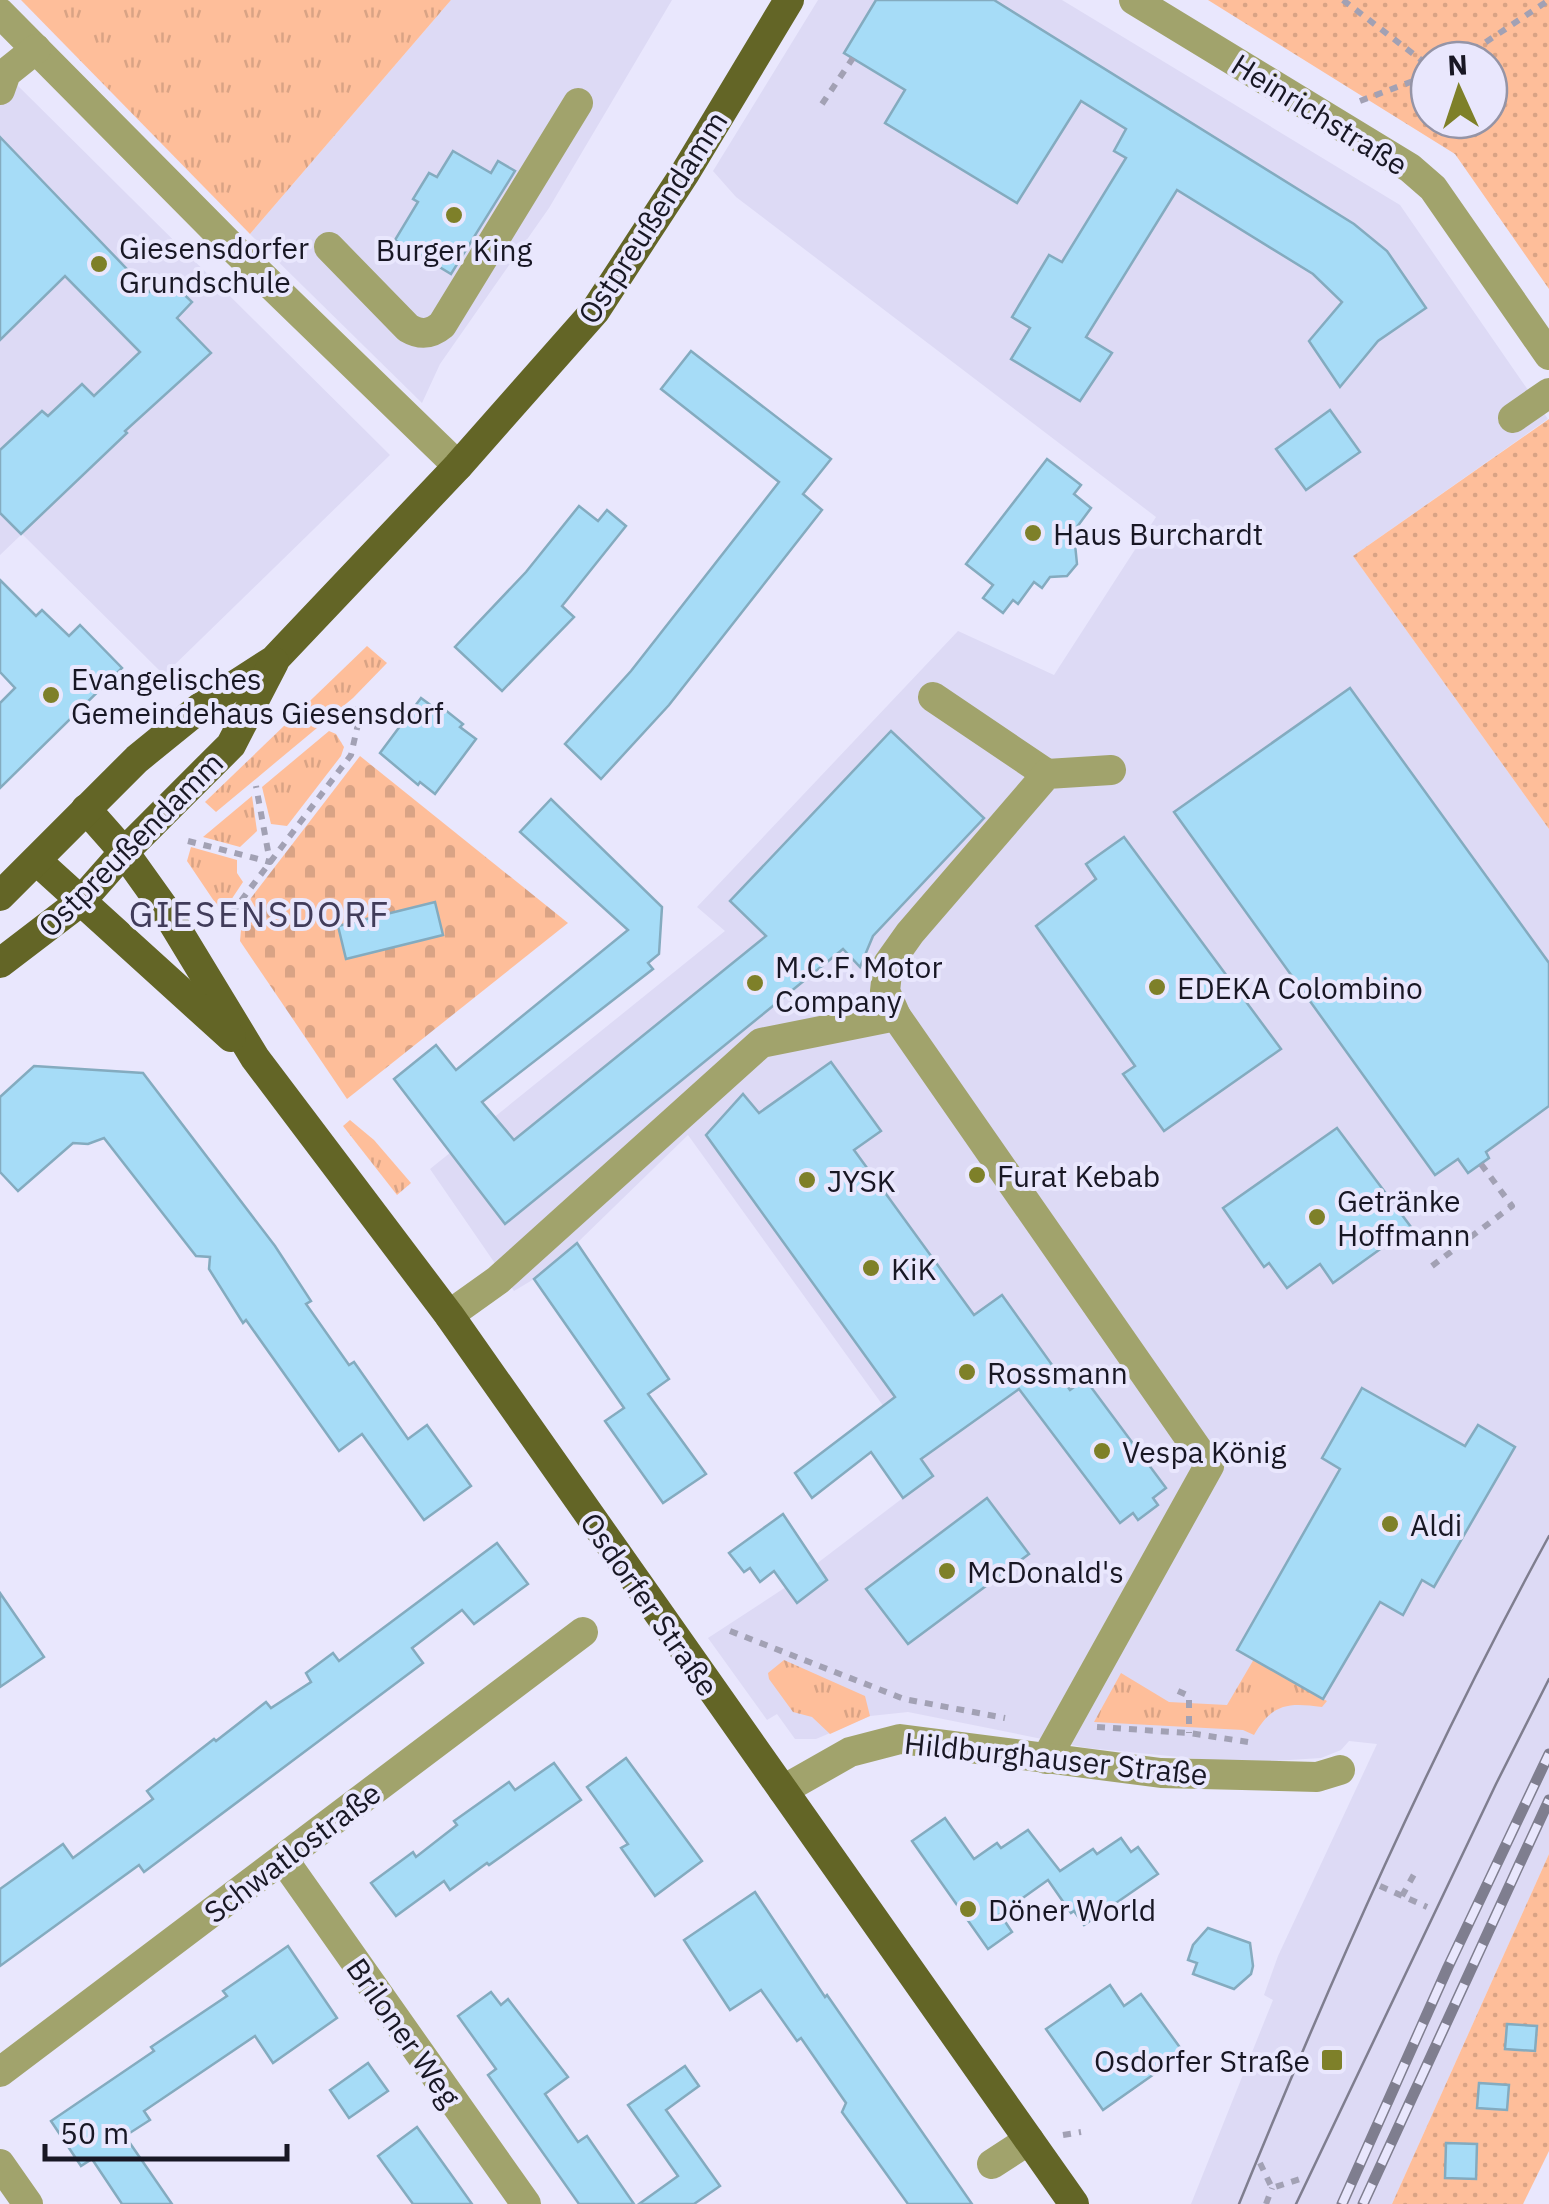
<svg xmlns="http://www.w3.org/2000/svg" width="1549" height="2204" font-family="'IBM Plex Sans',sans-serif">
<defs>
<pattern id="grass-tufts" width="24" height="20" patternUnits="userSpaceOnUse" patternTransform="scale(2.5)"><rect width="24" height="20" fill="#febe9a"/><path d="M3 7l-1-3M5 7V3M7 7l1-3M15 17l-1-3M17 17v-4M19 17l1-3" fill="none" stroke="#d9a385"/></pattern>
<pattern id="cemetery-stones" width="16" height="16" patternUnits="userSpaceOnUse" patternTransform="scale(2.5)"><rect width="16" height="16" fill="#febe9a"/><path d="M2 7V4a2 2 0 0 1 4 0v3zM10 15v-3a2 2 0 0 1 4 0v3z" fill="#d9a385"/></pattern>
<pattern id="park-dots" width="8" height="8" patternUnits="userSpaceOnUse" patternTransform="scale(2.5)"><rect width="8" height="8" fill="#febe9a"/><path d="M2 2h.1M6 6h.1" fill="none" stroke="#d9a385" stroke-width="1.8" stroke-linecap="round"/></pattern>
</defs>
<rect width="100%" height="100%" fill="#e9e7fd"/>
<!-- built -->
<g fill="#dddaf5">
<polygon points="451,0 672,0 549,208 440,364 422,403 250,234"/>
<polygon points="818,0 1062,0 1400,205 1548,419 1353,556 1549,829 1549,1854 1392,2204 1191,2204 1273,2000 1264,1995 1278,1956 1377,1744 1349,1741 1341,1750 1321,1758 1242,1763 1087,1748 908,1712 870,1716 816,1739 795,1739 777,1714 767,1720 708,1638 786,1587 933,1475 688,1135 577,1243 534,1279 514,1291 430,1169 725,931 697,907 958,631 1054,675 1156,517 736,197 713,171"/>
<polygon points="0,68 390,455 164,675 22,534 0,555"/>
</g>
<!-- grass -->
<g fill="url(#grass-tufts)">
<polygon points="21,0 451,0 250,234"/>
<polygon points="367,646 387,663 353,698 216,812 205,802"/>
<polygon points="329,731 336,734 344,747 341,756 287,826 271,824 262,787"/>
<polygon points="252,796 257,831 240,847 203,837"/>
<polygon points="191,847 237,860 237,873 243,882 225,909 218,907 187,861"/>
<polygon points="350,1120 374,1140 411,1183 397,1195 343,1126"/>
<path d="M1254,1659L1327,1701L1322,1707C1287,1702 1272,1704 1254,1735L1243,1730L1094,1722L1121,1673L1169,1702L1227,1705Z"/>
<polygon points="784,1660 865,1696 870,1716 830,1734 812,1717 793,1712 769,1679 768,1673"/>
</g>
<!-- cemetery -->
<polygon fill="url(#cemetery-stones)" points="360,756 568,923 347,1099 240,941 242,919 251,898"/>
<!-- park -->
<g fill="url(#park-dots)" fill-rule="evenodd">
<path d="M1208,0H1549V289L1455,154ZM1489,60V120H1429V60Z"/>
<polygon points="1549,419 1549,829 1353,556"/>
<polygon points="1549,1854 1549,2151 1523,2204 1392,2204"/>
</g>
<!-- building -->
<g fill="#a6dcf7" stroke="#84abbf" stroke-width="2.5">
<polygon points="876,0 994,0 1354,224 1387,251 1426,308 1378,341 1340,387 1309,341 1342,302 1313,274 1177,190 1086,337 1112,353 1080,401 1011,359 1030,328 1012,317 1049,255 1062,262 1126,158 1114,151 1126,129 1081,101 1017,203 885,123 905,90 844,53"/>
<polygon points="0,137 149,292 165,276 192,302 177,318 211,353 125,431 127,433 21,534 0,513 0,450 42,411 48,416 82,384 94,396 140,352 65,276 0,340"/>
<polygon points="453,151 491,173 498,161 515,171 451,274 395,240 418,202 413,199 429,173 437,177"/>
<polygon points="691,351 831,459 803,494 822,510 669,705 601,779 565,744 631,671 779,482 661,389"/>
<polygon points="1330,410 1360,452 1306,490 1276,449"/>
<polygon points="1047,459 1081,485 1074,494 1091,508 1074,531 1082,536 1075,544 1077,564 1067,576 1050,577 1042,588 1034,582 1018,604 1013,600 1003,613 983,598 993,585 966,564"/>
<polygon points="579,506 598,521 607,510 626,526 562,606 574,617 502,691 455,647 526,572"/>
<polygon points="0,580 36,616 42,610 69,636 80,625 122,668 0,788 0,703 15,688 0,672"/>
<polygon points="1350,688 1549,963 1549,1106 1486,1152 1489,1158 1468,1173 1458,1159 1435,1175 1174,812"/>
<polygon points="421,698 436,709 439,705 463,724 460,727 476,739 435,794 420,782 418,785 380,753"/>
<polygon points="891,731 984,818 873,936 860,967 843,949 505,1224 394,1079 436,1045 456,1070 628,930 520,832 551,799 662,907 659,954 648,963 653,969 482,1102 514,1140 766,936 730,901"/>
<polygon points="1124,837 1281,1049 1164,1131 1123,1074 1135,1066 1036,926 1096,879 1086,864"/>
<polygon points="435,902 443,935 346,959 338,926"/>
<polygon points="831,1062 881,1131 854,1150 974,1315 1002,1295 1070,1390 1085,1379 1166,1488 1153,1498 1158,1505 1138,1520 1133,1513 1120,1523 1019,1389 921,1459 933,1476 903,1498 871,1452 812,1498 795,1473 895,1397 706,1135 743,1094 759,1113"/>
<polygon points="34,1066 143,1073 275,1246 311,1301 306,1304 349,1365 354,1362 408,1439 427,1425 471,1486 424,1520 362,1434 339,1451 246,1320 243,1323 209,1269 210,1257 196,1256 104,1138 88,1144 73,1143 18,1191 0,1172 0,1097"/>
<polygon points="1337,1128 1411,1227 1333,1283 1320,1264 1287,1288 1269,1263 1264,1267 1223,1208"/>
<polygon points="577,1243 669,1379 648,1394 706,1474 663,1503 605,1421 624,1408 534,1279"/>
<polygon points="1362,1388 1465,1446 1478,1425 1515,1447 1434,1587 1422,1580 1403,1615 1380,1602 1323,1699 1237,1650 1340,1469 1322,1458"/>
<polygon points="987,1498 1029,1554 908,1644 866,1589"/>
<polygon points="783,1514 827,1580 797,1603 774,1571 760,1582 750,1568 744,1572 729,1553"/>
<polygon points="497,1543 528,1584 474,1624 462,1610 412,1648 423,1663 144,1872 139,1865 0,1966 0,1889 63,1844 73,1858 153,1799 147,1791 214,1739 216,1741 266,1702 271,1708 311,1682 306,1673 333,1653 339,1661"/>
<polygon points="0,1593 44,1657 0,1687"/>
<polygon points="626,1758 702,1861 655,1896 621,1848 628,1844 587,1787"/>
<polygon points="554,1763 581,1800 489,1865 487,1863 450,1890 444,1881 396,1916 371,1883 413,1852 416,1857 457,1825 454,1821 509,1782 515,1790"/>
<polygon points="945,1818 974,1859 997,1843 1001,1848 1028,1830 1060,1871 1093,1849 1097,1854 1121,1838 1131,1852 1138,1847 1158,1874 1084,1925 1074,1911 1071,1913 1048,1880 1000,1914 1012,1932 988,1949 912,1841"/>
<polygon points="755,1892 825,1997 827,1995 972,2204 908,2204 842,2112 846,2103 801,2038 797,2041 761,1990 730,2010 684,1940"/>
<polygon points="1208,1928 1250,1943 1253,1966 1251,1974 1234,1989 1193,1974 1197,1963 1188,1960 1193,1945"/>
<polygon points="288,1946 337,2018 273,2063 255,2036 144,2111 150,2120 125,2136 172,2204 122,2204 92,2159 81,2166 51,2121 154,2051 151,2047 227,1996 223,1991"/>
<polygon points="1110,1985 1124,2006 1141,1994 1184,2053 1103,2110 1046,2029"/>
<polygon points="491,1992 501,2005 508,1999 568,2077 545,2094 578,2142 587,2136 634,2204 579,2204 488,2075 496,2069 458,2016"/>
<polygon points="1507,2024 1537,2026 1535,2051 1505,2049"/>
<polygon points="368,2063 388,2091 349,2118 330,2090"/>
<polygon points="685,2066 699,2086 666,2110 720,2186 694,2204 639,2204 678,2176 628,2105"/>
<polygon points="1479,2083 1509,2085 1507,2110 1477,2108"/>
<polygon points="417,2127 450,2173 472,2204 413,2204 378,2156"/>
<polygon points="1446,2143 1477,2144 1476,2179 1445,2178"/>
</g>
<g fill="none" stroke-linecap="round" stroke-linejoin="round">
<!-- path -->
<g stroke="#a2a1b4" stroke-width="6" stroke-dasharray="8 8" stroke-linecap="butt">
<polyline points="1343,0 1429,66"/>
<polyline points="1459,60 1549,0"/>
<polyline points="1360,101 1429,75"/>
<polyline points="822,104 853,58"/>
<polyline points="188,841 270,862 256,786"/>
<polyline points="222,926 351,755 358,724 356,701"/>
<polyline points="1432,1266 1512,1206 1481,1164"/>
<polyline points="730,1631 904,1699 1005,1718"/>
<polyline points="1178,1691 1189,1696 1189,1733"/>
<polyline points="1097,1727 1189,1733 1248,1742"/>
<polyline points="1380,1886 1427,1907"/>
<polyline points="1402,1896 1417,1869"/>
<polyline points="1063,2135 1081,2132"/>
<polyline points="1260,2163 1272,2188 1300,2179"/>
<polyline points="1266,2204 1272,2188"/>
</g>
<!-- minor -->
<g stroke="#a1a36c" stroke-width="30">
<polyline points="1134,0 1410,168 1433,188 1549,355"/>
<polyline points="0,13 233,248 458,466"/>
<polyline points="0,90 6,73 36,49"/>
<path d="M329,247L408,328C420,335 430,335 442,325L578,103"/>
<polyline points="1513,418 1549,393"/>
<polyline points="933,697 1047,774"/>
<polyline points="896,1016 885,991 888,964 910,933 1047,774 1111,770"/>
<polyline points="449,1315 498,1280 761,1043 896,1016 1209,1466 1046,1759"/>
<polyline points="783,1790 850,1752 900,1739 1161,1773 1317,1777 1340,1770"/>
<polyline points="283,1859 526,2204"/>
<polyline points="0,2072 583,1632"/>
<polyline points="0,2164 28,2204"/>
<polyline points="992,2164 1029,2140"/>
</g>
<!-- major -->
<g stroke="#636526" stroke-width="30">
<polyline points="86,809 124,852 164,908 255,1058 449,1315 1074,2204"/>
<polyline points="37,861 231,1037"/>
<polyline points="0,896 137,759 201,707 274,660 458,466 595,311 685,173 789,0"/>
<polyline points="0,963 80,902 124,852 231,745 274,662"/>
</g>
<!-- tram -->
<g stroke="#7f7e8f" stroke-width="2.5">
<path d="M1239,2204C1332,1976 1431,1752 1549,1536"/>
<polyline points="1296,2204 1496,1784 1549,1679"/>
</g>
<defs>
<g id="rail">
<polyline points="1342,2204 1448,1967 1549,1754"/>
<polyline points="1363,2204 1549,1800"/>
</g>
</defs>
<!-- rail casing -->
<use href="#rail" stroke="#7f7e8f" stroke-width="11"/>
<!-- rail -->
<use href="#rail" stroke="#e9e7fd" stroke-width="8" stroke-dasharray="22" stroke-linecap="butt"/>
</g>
<!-- markers -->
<g fill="#7e8029" stroke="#e9e7fd" stroke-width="4">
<circle cx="454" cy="215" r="10"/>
<circle cx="99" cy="264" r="10"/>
<circle cx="1033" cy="533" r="10"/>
<circle cx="51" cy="695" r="10"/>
<circle cx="755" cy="983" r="10"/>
<circle cx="1157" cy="987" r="10"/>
<circle cx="977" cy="1175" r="10"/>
<circle cx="807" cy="1180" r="10"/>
<circle cx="1317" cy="1217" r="10"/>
<circle cx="871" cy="1268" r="10"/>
<circle cx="967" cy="1372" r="10"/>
<circle cx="1102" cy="1451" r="10"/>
<circle cx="1390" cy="1524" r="10"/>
<circle cx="947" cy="1571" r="10"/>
<circle cx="968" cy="1909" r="10"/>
<rect x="1320" y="2048" width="24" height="24" rx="5"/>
</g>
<g text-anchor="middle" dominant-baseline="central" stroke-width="8" stroke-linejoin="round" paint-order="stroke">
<!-- street labels -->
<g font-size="30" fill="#181724" stroke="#e9e7fd">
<text transform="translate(1320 114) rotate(32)">Heinrichstraße</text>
<text transform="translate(652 217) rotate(-57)">Ostpreußendamm</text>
<text transform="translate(130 844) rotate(-45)">Ostpreußendamm</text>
<text transform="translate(650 1604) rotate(55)">Osdorfer Straße</text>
<text transform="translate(1056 1758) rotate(6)">Hildburghauser Straße</text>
<text transform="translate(292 1852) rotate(-37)">Schwatlostraße</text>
<text transform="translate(404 2032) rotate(55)">Briloner Weg</text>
</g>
<!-- poi labels -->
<g font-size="30" fill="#181724" stroke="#e9e7fd" text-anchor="start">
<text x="119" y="247">Giesensdorfer<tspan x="119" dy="34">Grundschule</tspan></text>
<text x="454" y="249" text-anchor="middle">Burger King</text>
<text x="1053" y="533">Haus Burchardt</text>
<text x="71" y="678">Evangelisches<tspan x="71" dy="34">Gemeindehaus Giesensdorf</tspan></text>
<text x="775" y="966">M.C.F. Motor<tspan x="775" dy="34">Company</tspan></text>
<text x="1177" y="987">EDEKA Colombino</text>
<text x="997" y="1175">Furat Kebab</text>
<text x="827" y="1180">JYSK</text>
<text x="1337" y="1200">Getränke<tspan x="1337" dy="34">Hoffmann</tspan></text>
<text x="891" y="1268">KiK</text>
<text x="987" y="1372">Rossmann</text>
<text x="1122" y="1451">Vespa König</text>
<text x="1410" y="1524">Aldi</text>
<text x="967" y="1571">McDonald's</text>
<text x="988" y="1909">Döner World</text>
<text x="1310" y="2060" text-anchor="end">Osdorfer Straße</text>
</g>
<!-- quarter labels -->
<g font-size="35" letter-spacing="2.5" fill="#413c5a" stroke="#e9e7fd">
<text x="260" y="914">GIESENSDORF</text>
</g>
</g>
<!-- north arrow -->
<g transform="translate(1459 90) rotate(357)"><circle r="48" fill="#e9e7fd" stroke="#9594a6" stroke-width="2.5"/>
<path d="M0-8L18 38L0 25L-18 38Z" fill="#7e8029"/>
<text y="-15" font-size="28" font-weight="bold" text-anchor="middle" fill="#181724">N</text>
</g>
<!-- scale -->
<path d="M45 2144v15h242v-15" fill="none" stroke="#181724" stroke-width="5"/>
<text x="60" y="2144" font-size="30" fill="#181724" stroke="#e9e7fd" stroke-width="8" paint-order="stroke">50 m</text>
</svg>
